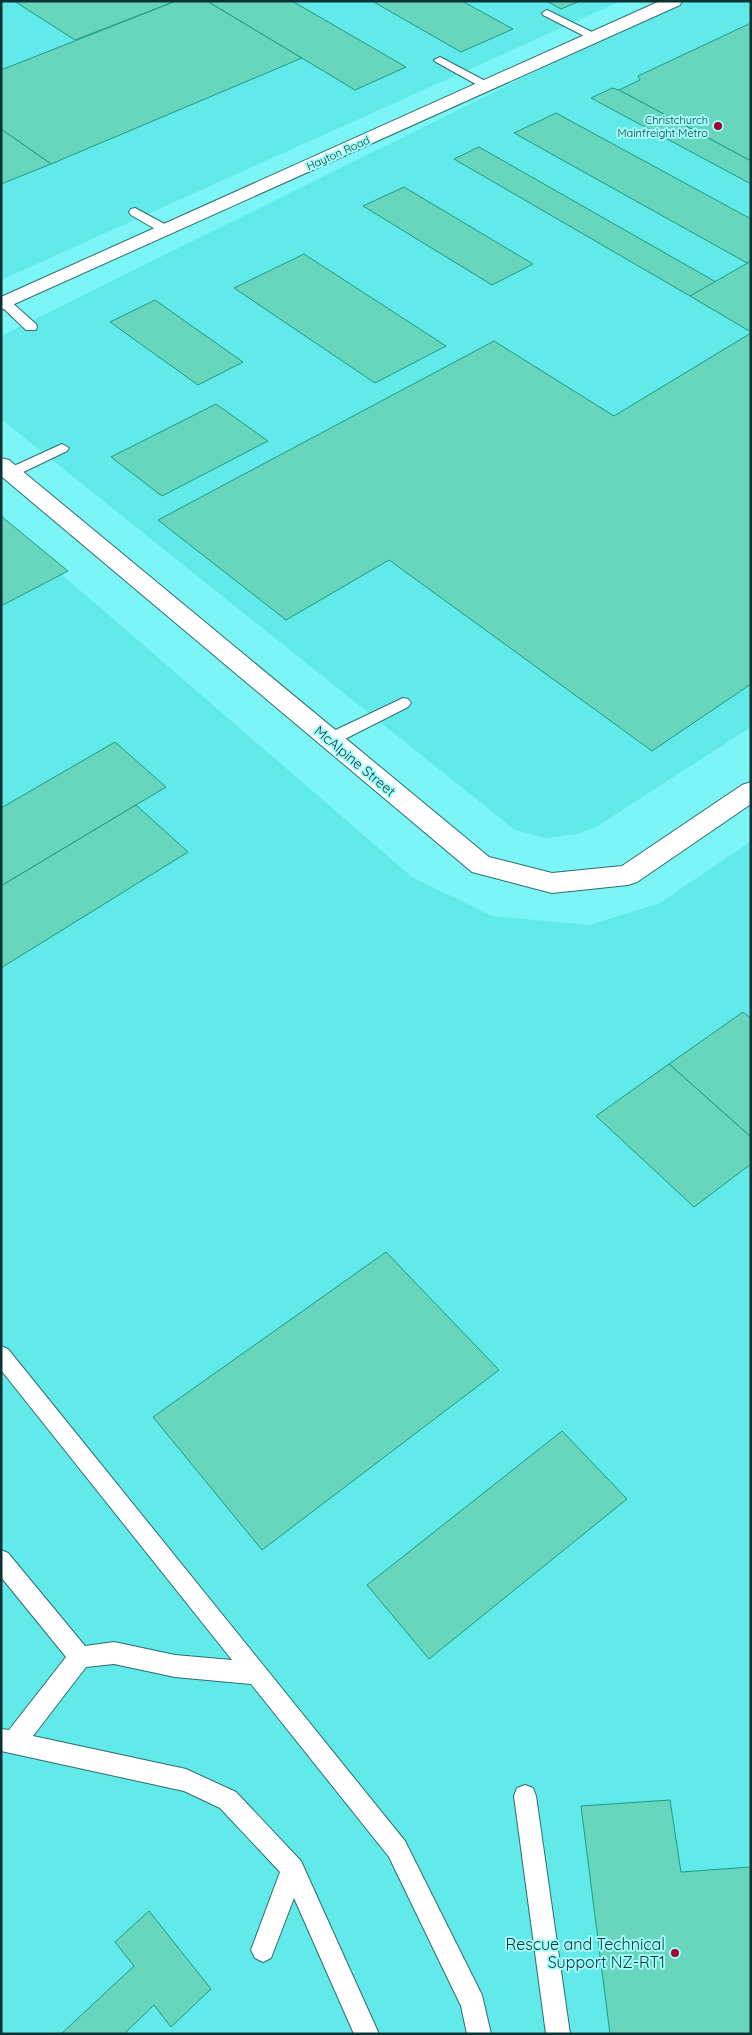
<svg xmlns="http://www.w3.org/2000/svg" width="752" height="2035" font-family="Quicksand,sans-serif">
<rect width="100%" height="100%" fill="#7cf5f6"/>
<!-- built -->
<g fill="#62eaeb">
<polygon points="1,1 621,1 1,280"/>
<polygon points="678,1 751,1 751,727 596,827 577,834 546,838 515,830 1,419 1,336"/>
<polygon points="1,522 412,877 492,916 589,925 660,903 751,841 751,2034 1,2034"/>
</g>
<!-- building -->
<g fill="#67d6bc" stroke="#1e9b83">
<polygon points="14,1 176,1 75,40"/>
<polygon points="176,1 207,1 302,58 51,164 1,129 1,70"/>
<polygon points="207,1 292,1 406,67 355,90"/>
<polygon points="372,1 462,1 513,29 461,52"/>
<polygon points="546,1 580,1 561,9"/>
<polygon points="751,23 751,161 619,90 640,80 638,76"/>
<polygon points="612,88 619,90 751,161 751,184 591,98"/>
<polygon points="556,113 751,219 751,261 747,263 514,133"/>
<polygon points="1,129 51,164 1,184"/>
<polygon points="479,147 716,282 690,296 454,159"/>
<polygon points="404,187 533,264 492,285 363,206"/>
<polygon points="304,254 446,346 375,383 234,288"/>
<polygon points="751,261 751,332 690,296"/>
<polygon points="155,300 243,362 198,385 110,322"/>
<polygon points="751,333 751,684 652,751 389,560 286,620 158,520 494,341 614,416"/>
<polygon points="216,404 268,441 162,496 111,457"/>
<polygon points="1,516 68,571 1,606"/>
<polygon points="115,742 166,787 1,886 1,808"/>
<polygon points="136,805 188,852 1,968 1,886"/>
<polygon points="743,1012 751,1018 751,1137 669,1064"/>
<polygon points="669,1064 751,1137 751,1164 694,1207 596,1116"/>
<polygon points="386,1252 499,1370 262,1550 153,1417"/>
<polygon points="562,1431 627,1499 429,1659 367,1585"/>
<polygon points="670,1800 681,1872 751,1867 751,2034 610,2034 581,1806"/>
<polygon points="149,1911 211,1989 171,2027 154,2005 124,2034 61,2034 134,1966 115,1942"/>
</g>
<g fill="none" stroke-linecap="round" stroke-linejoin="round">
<defs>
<g id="service">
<polygon points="547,10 598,35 599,37 594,40 590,39 543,15 542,13"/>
<polygon points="440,57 491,84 493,86 491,88 483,88 436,62 434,60"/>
<polygon points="135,208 170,227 172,230 166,234 162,233 131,215 129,212 131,209"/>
<polygon points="5,299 9,300 36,324 37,327 36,330 26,330 1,306 1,300"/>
<polygon points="62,444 69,448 67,451 15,476 5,476 3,473 5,470"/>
<polygon points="403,698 408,699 411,703 408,707 335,744 329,745 323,744 321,740 323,736"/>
<polygon points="1,1346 8,1349 405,1841 482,1995 491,2034 467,2034 461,2006 389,1857 251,1684 175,1677 114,1664 86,1667 33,1736 186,1769 236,1792 301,1861 379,2034 354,2034 294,1898 271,1958 263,1962 255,1958 251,1950 280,1872 220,1808 184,1791 1,1751 1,1729 9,1730 66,1657 1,1577 1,1550 8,1553 85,1646 114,1642 175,1655 232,1660 1,1370"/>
<polygon points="525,1785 533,1788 536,1796 570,2034 546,2034 514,1796 517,1788"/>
</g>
<polygon id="minor" points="1,458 9,460 489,857 552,873 622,866 742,785 751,782 751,804 637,882 628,885 552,893 472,872 1,476"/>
<polygon id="tertiary" points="660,1 682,1 680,5 1,310 1,297"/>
</defs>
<!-- service casing -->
<use href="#service" stroke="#2d6e6e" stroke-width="2"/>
<!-- minor casing -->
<use href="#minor" stroke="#2d6e6e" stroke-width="2"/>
<!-- tertiary casing -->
<use href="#tertiary" stroke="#2d6e6e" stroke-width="2"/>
<!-- service -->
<use href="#service" fill="#fff" fill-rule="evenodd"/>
<!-- minor -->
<use href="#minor" fill="#fff" fill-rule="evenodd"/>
<!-- tertiary -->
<use href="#tertiary" fill="#fff" fill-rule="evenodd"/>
</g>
<!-- markers -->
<g fill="#a10131" stroke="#a3fefe" stroke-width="2">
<circle cx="718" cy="126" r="5"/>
<circle cx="675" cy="1953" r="5"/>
</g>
<g text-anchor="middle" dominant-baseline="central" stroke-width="4" stroke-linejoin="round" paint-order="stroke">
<!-- far-poi labels -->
<g font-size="11" fill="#0b3334" stroke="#a3fefe" text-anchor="end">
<text x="708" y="120">Christchurch<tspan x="708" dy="13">Mainfreight Metro</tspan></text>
</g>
<!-- far-street labels -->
<g font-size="11" fill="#0b3334" stroke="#a3fefe">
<text transform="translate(338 153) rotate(-24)">Hayton Road</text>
</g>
<!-- street labels -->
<g font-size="14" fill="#0b3334" stroke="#a3fefe">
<text transform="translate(355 761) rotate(40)">McAlpine Street</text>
</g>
<!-- near-poi labels -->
<g font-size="16" fill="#0b3334" stroke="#a3fefe" text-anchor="end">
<text x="665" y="1944">Rescue and Technical<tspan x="665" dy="18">Support NZ-RT1</tspan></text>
</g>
</g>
<!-- border -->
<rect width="752" height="2035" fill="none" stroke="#0b3334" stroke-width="5"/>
</svg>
